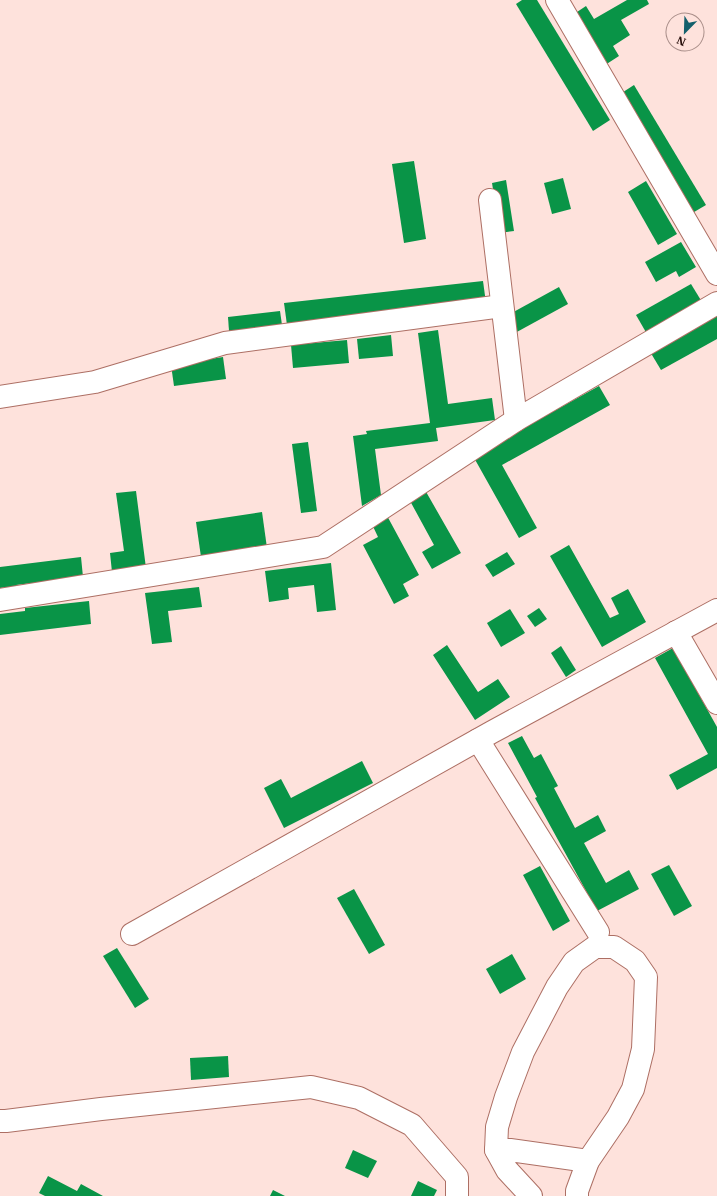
<svg xmlns="http://www.w3.org/2000/svg" width="717" height="1196" font-family="'IBM Plex Serif',serif">
<rect width="100%" height="100%" fill="#fee2dc"/>
<!-- building -->
<g fill="#099447">
<polygon points="522,0 537,0 610,120 593,131 516,4"/>
<polygon points="627,0 647,0 649,4 621,20 630,35 613,46 619,56 602,67 574,14 586,6 594,19"/>
<polygon points="634,85 706,205 689,215 617,96"/>
<polygon points="414,161 426,239 404,243 392,164"/>
<polygon points="563,178 571,209 552,214 544,183"/>
<polygon points="506,180 514,231 500,233 492,183"/>
<polygon points="646,181 677,234 658,245 628,192"/>
<polygon points="681,242 696,267 679,277 676,271 656,282 645,262"/>
<polygon points="483,281 486,303 287,325 284,303"/>
<polygon points="691,284 702,302 647,334 636,315"/>
<polygon points="559,287 568,304 515,333 506,316"/>
<polygon points="280,311 282,325 229,331 228,317"/>
<polygon points="717,313 717,339 661,370 649,350"/>
<polygon points="438,330 448,404 492,398 495,420 436,428 438,441 375,449 381,495 362,506 353,436 367,434 366,431 430,423 418,333"/>
<polygon points="391,335 393,356 359,359 357,339"/>
<polygon points="347,340 349,363 293,368 291,345"/>
<polygon points="223,357 226,379 174,386 171,365"/>
<polygon points="599,386 610,405 502,465 537,528 519,538 473,456"/>
<polygon points="308,442 317,511 301,513 292,444"/>
<polygon points="425,490 461,553 432,569 422,552 434,545 409,499"/>
<polygon points="136,491 146,568 112,572 110,553 124,551 116,493"/>
<polygon points="262,512 267,548 201,557 196,522"/>
<polygon points="385,512 419,575 403,584 409,596 394,604 363,545 378,537 370,520"/>
<polygon points="569,545 610,618 619,614 611,598 628,589 646,622 602,647 550,556"/>
<polygon points="507,552 515,564 493,577 485,565"/>
<polygon points="81,557 83,577 16,585 17,586 0,588 0,567"/>
<polygon points="331,563 336,610 317,612 314,585 288,588 289,599 269,602 265,571"/>
<polygon points="199,587 202,607 168,611 172,642 152,644 145,593"/>
<polygon points="89,601 91,624 0,635 0,614 25,611 25,608"/>
<polygon points="539,608 547,619 535,627 527,616"/>
<polygon points="510,609 525,633 501,647 487,623"/>
<polygon points="447,645 478,692 498,679 510,697 475,720 433,655"/>
<polygon points="561,646 576,670 566,677 551,653"/>
<polygon points="673,648 717,727 717,768 677,790 669,775 708,754 655,658"/>
<polygon points="522,736 534,758 541,754 558,786 554,788 575,828 598,815 606,831 584,843 606,883 629,870 639,889 597,911 535,798 537,797 508,743"/>
<polygon points="362,761 373,783 284,828 264,788 281,779 291,798"/>
<polygon points="669,865 692,906 674,916 651,874"/>
<polygon points="540,866 570,921 553,931 523,875"/>
<polygon points="354,889 385,945 369,954 337,898"/>
<polygon points="117,948 149,999 135,1008 103,956"/>
<polygon points="512,954 526,979 500,994 486,969"/>
<polygon points="228,1056 229,1077 191,1080 190,1058"/>
<polygon points="353,1150 377,1161 368,1178 345,1168"/>
<polygon points="48,1176 77,1191 81,1184 103,1196 45,1196 39,1193"/>
<polygon points="418,1181 437,1190 434,1196 411,1196"/>
<polygon points="273,1190 285,1196 270,1196"/>
</g>
<g fill="none" stroke-linecap="round" stroke-linejoin="round">
<defs>
<g id="minor">
<polyline points="557,0 717,274"/>
<polyline points="490,200 516,420"/>
<polyline points="0,397 95,382 225,343 502,306"/>
<polyline points="0,600 323,547 516,420 717,303"/>
<polyline points="676,632 717,703"/>
<polyline points="478,740 598,932"/>
<polyline points="132,934 492,732 717,610"/>
<polyline points="0,1121 6,1121 101,1109 311,1087 359,1098 412,1125 457,1177 457,1196"/>
<polyline points="496,1150 497,1127 506,1097 523,1052 557,987 574,962 595,947 614,947 635,961 646,977 643,1049 633,1089 618,1117 588,1161 577,1191 577,1196"/>
<polyline points="531,1196 507,1170 496,1150 510,1150 588,1161"/>
</g>
</defs>
<!-- minor casing -->
<use href="#minor" stroke="#ad6f64" stroke-width="24"/>
<!-- minor -->
<use href="#minor" stroke="#fff" stroke-width="22"/>
</g>
<!-- north arrow -->
<g transform="translate(685 32) rotate(203)"><circle r="19" fill="#fee2dc" stroke="#a98e89"/>
<path d="M0-3L7 15L0 10L-7 15Z" fill="#14606c"/>
<text y="-6" font-size="11" font-weight="bold" text-anchor="middle" fill="#29110d">N</text>
</g>
</svg>
